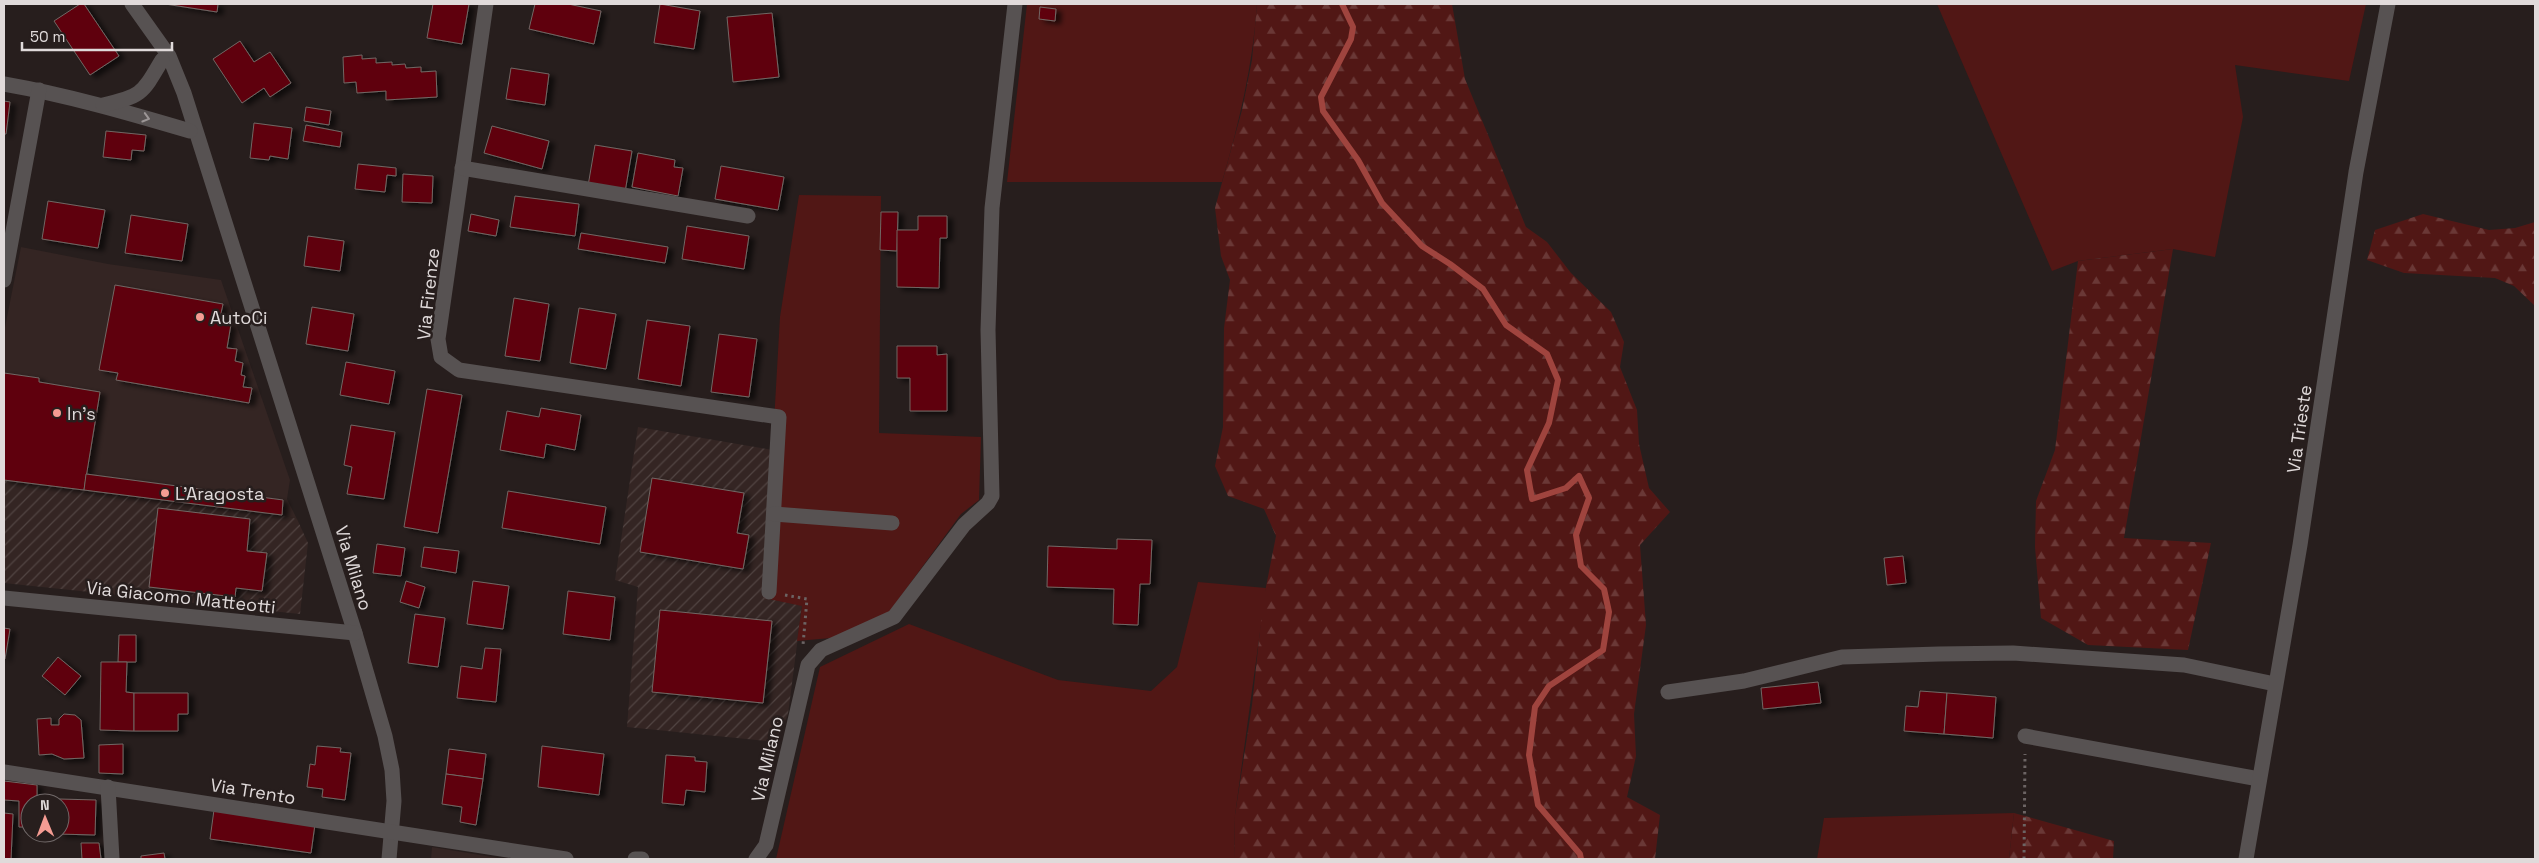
<svg xmlns="http://www.w3.org/2000/svg" width="2539" height="863" font-family="'Space Grotesk',sans-serif">
<defs>
<pattern id="industrial-furrows" width="10" height="10" patternUnits="userSpaceOnUse" patternTransform="scale(1.25)"><rect width="10" height="10" fill="#342523"/><path d="M-1 1l2-2M0 10L10 0M9 11l2-2" fill="none" stroke="#514442"/></pattern>
<pattern id="forest-firs" width="22" height="20" patternUnits="userSpaceOnUse" patternTransform="scale(1.25)"><rect width="22" height="20" fill="#511715"/><path d="M5 1l3.5 6h-7zM16 11l3.5 6h-7z" fill="#6a3836"/></pattern>
<filter id="shadow"><feDropShadow dx="5.5" dy="3" stdDeviation="2.5" flood-color="#0009"/></filter>
</defs>
<rect width="100%" height="100%" fill="#271e1d"/>
<!-- built -->
<g fill="#342523">
<polygon points="21,247 108,264 221,280 290,480 287,499 297,519 282,515 4,480 4,332"/>
<polygon points="432,847 504,859 431,859"/>
</g>
<!-- industrial -->
<g fill="url(#industrial-furrows)">
<polygon points="638,427 773,450 802,606 788,714 776,742 627,727 638,587 615,580"/>
<polygon points="4,480 282,515 297,519 308,543 300,614 4,583"/>
</g>
<!-- grass -->
<g fill="#511715">
<path d="M1027,4H1257C1253,65 1239,123 1222,182H1007Z"/>
<polygon points="1937,4 2366,4 2349,81 2235,65 2243,117 2215,257 2173,249 2078,261 2052,271"/>
<polygon points="799,195 881,196 879,433 981,437 979,500 961,514 887,615 831,638 797,641 802,606 764,598 780,317"/>
<polygon points="1198,582 1266,588 1235,815 1234,859 776,859 820,667 909,624 1058,680 1151,691 1177,667"/>
<polygon points="2014,813 2009,859 1817,859 1824,818"/>
</g>
<!-- forest -->
<g fill="url(#forest-firs)">
<polygon points="1257,4 1452,4 1465,79 1526,227 1547,242 1571,273 1611,312 1624,342 1620,367 1637,410 1639,444 1649,488 1670,512 1640,545 1646,625 1634,714 1636,756 1627,797 1660,815 1655,859 1234,859 1235,815 1252,705 1263,602 1276,536 1264,509 1228,496 1215,466 1223,427 1224,328 1230,280 1221,256 1215,208 1242,110 1252,60"/>
<polygon points="2423,214 2489,230 2515,228 2535,222 2535,306 2514,286 2495,278 2404,273 2367,260 2375,230"/>
<polygon points="2173,249 2124,538 2211,543 2188,650 2088,645 2041,618 2035,547 2036,501 2055,450 2078,261"/>
<polygon points="2014,813 2114,841 2113,859 2009,859"/>
</g>
<g fill="none" stroke-linecap="round" stroke-linejoin="round">
<!-- stream -->
<polyline stroke="#9f443e" stroke-width="6" points="1342,4 1353,27 1351,39 1321,97 1323,111 1358,160 1382,203 1422,246 1450,264 1483,289 1506,325 1547,354 1558,380 1549,423 1527,470 1532,499 1566,488 1579,476 1589,498 1576,535 1581,566 1604,589 1609,612 1603,650 1549,686 1535,707 1529,755 1538,805 1580,854 1581,859"/>
</g>
<!-- building -->
<g fill="#5f0108" stroke="#716765" filter="url(#shadow)">
<polygon points="80,4 84,4 119,56 90,75 54,21"/>
<polygon points="165,4 218,4 217,12"/>
<polygon points="433,4 469,4 462,44 427,38"/>
<polygon points="535,4 568,4 601,11 594,44 529,29"/>
<polygon points="660,4 700,11 694,49 654,43"/>
<polygon points="1040,7 1056,9 1055,21 1039,19"/>
<polygon points="772,13 779,77 733,82 727,17"/>
<polygon points="240,41 254,62 270,52 291,83 270,97 264,88 242,103 213,59"/>
<polygon points="362,55 362,59 376,58 376,63 392,62 392,65 405,64 406,68 421,67 421,72 436,71 437,97 386,100 386,91 357,93 356,82 344,83 343,57"/>
<polygon points="511,68 549,74 545,105 506,99"/>
<polygon points="4,101 10,102 6,134 4,134"/>
<polygon points="306,107 331,111 329,125 304,121"/>
<polygon points="254,123 292,128 288,159 270,156 269,160 250,158"/>
<polygon points="306,125 342,132 340,147 303,141"/>
<polygon points="492,126 549,141 542,169 484,153"/>
<polygon points="106,131 146,135 144,151 132,150 131,160 103,157"/>
<polygon points="595,145 632,151 625,192 588,186"/>
<polygon points="638,153 675,160 674,167 683,168 678,196 632,187"/>
<polygon points="358,164 396,168 396,176 387,175 385,192 355,189"/>
<polygon points="721,166 784,177 778,210 715,199"/>
<polygon points="403,174 433,176 432,203 402,202"/>
<polygon points="515,196 579,204 575,236 510,227"/>
<polygon points="48,201 105,210 98,248 42,239"/>
<polygon points="881,212 898,212 897,251 880,250"/>
<polygon points="471,214 499,220 496,236 468,231"/>
<polygon points="131,215 188,224 182,261 125,253"/>
<polygon points="918,216 947,216 947,238 940,238 939,288 897,287 897,230 918,230"/>
<polygon points="687,226 749,236 744,269 682,259"/>
<polygon points="581,233 668,247 665,263 578,249"/>
<polygon points="308,236 344,241 340,271 304,266"/>
<polygon points="115,285 223,304 219,322 231,324 227,348 237,349 235,361 243,363 241,375 245,376 243,387 252,388 249,403 116,380 118,373 99,370"/>
<polygon points="514,298 549,304 540,361 505,356"/>
<polygon points="312,307 354,314 348,351 306,344"/>
<polygon points="579,308 616,314 606,369 570,363"/>
<polygon points="647,320 690,326 681,386 638,379"/>
<polygon points="719,334 757,339 749,397 711,392"/>
<polygon points="897,346 937,346 937,355 947,354 947,411 910,411 910,378 897,378"/>
<polygon points="346,362 395,371 389,404 340,395"/>
<polygon points="4,373 39,378 39,382 100,392 84,490 4,480"/>
<polygon points="427,389 462,395 438,533 404,527"/>
<polygon points="541,408 581,415 575,450 546,444 544,458 500,450 507,411 539,417"/>
<polygon points="351,425 395,432 384,499 347,494 352,467 344,465"/>
<polygon points="86,474 283,500 282,515 84,490"/>
<polygon points="652,478 744,493 737,533 749,535 743,569 640,552"/>
<polygon points="508,491 606,507 600,544 502,528"/>
<polygon points="158,508 250,519 247,551 267,553 262,591 236,588 235,597 149,587"/>
<polygon points="1117,539 1152,540 1150,584 1140,584 1138,625 1113,624 1114,589 1047,587 1048,546 1117,549"/>
<polygon points="377,544 405,548 401,576 373,573"/>
<polygon points="424,547 459,551 456,573 421,567"/>
<polygon points="1903,556 1906,583 1887,585 1884,558"/>
<polygon points="406,581 425,587 419,608 400,602"/>
<polygon points="473,581 509,586 503,629 467,624"/>
<polygon points="568,591 615,597 610,640 563,634"/>
<polygon points="660,610 772,621 763,703 652,692"/>
<polygon points="415,614 445,618 438,667 408,663"/>
<polygon points="4,628 10,629 5,659 4,659"/>
<polygon points="119,635 136,635 136,662 118,662"/>
<polygon points="485,648 501,649 496,702 457,698 461,666 482,669"/>
<polygon points="58,657 81,676 65,695 42,676"/>
<polygon points="101,662 127,662 126,692 134,693 134,731 100,730"/>
<polygon points="1818,682 1821,703 1763,709 1761,688"/>
<polygon points="1920,691 1947,693 1944,734 1904,731 1906,706 1918,707"/>
<polygon points="134,693 188,693 188,714 178,714 178,731 134,731"/>
<polygon points="1947,693 1996,697 1993,738 1944,734"/>
<polygon points="64,714 75,715 81,720 84,758 64,759 52,754 39,755 37,719 51,718 51,725 59,725 59,719"/>
<polygon points="123,744 123,774 99,773 99,745"/>
<polygon points="317,746 341,748 340,752 351,753 345,800 322,797 323,789 307,787 310,764 315,765"/>
<polygon points="542,746 604,754 599,795 538,787"/>
<polygon points="449,749 486,754 483,779 446,774"/>
<polygon points="666,755 695,757 695,761 707,762 705,792 686,790 684,805 662,803"/>
<polygon points="446,774 483,779 476,825 460,822 462,807 442,804"/>
<polygon points="4,781 37,785 37,803 30,803 30,827 19,827 19,801 4,800"/>
<polygon points="59,799 96,800 95,835 58,834 60,833"/>
<polygon points="214,810 315,824 311,853 210,839"/>
<polygon points="4,813 13,814 11,859 4,859"/>
<polygon points="81,843 99,843 101,859 82,859"/>
<polygon points="164,853 165,859 141,859 141,856"/>
</g>
<g fill="none" stroke-linecap="round" stroke-linejoin="round">
<!-- path -->
<g stroke="#6c6464" stroke-width="3" stroke-dasharray="2.5 4" stroke-linecap="butt">
<polyline points="785,595 807,599 803,645"/>
<polyline points="2024,859 2025,754"/>
</g>
<!-- minor -->
<g stroke="#575252" stroke-width="15">
<polyline points="132,4 169,56 184,93 355,633 385,736 392,770 394,801 389,859"/>
<polyline points="486,4 438,339 441,357 459,370 779,417 769,592"/>
<path d="M4,84C67,95 129,113 190,131"/>
<path d="M103,105C142,96 142,94 162,60"/>
<polyline points="462,168 748,216"/>
<polyline points="4,280 39,90"/>
<polyline points="774,514 892,523"/>
<polyline points="4,598 355,633"/>
<polyline points="1668,692 1744,681 1842,657 1939,654 2013,653 2184,665 2275,684"/>
<polyline points="2025,736 2259,779"/>
<polyline points="4,772 566,859"/>
<polyline points="108,787 112,859"/>
<polyline points="635,859 642,859"/>
<polyline points="756,859 766,845 808,665 821,650 894,617 964,525 988,503 992,496 988,330 992,208 1015,4"/>
<polyline points="2246,859 2300,545 2356,172 2388,4"/>
</g>
</g>
<!-- one-way arrows -->
<defs><path id="oneway-chevron" d="M-2-3.5L2.5 0L-2 3.5" fill="none" stroke-width="1.6" stroke-linecap="round" stroke-linejoin="round" transform="scale(1.25)"/></defs>
<use stroke="#9c9696" href="#oneway-chevron" transform="translate(146 118) rotate(16)"/>
<!-- markers -->
<g fill="#f59c93" stroke="#271e1d" stroke-width="2">
<circle cx="200" cy="317" r="5"/>
<circle cx="57" cy="413" r="5"/>
<circle cx="165" cy="493" r="5"/>
</g>
<g text-anchor="middle" dominant-baseline="central" stroke-width="5" stroke-linejoin="round" paint-order="stroke">
<!-- street labels -->
<g font-size="18" fill="#e0dada" stroke="#271e1d">
<text transform="translate(428 294) rotate(-84)">Via Firenze</text>
<text transform="translate(2299 429) rotate(-82)">Via Trieste</text>
<text transform="translate(354 568) rotate(73)">Via Milano</text>
<text transform="translate(181 597) rotate(6)">Via Giacomo Matteotti</text>
<text transform="translate(767 759) rotate(-77)">Via Milano</text>
<text transform="translate(253 791) rotate(9)">Via Trento</text>
</g>
<!-- poi labels -->
<g font-size="18" fill="#e0dada" stroke="#271e1d" text-anchor="start">
<text x="210" y="317">AutoCi</text>
<text x="67" y="413">In's</text>
<text x="175" y="493">L'Aragosta</text>
</g>
</g>
<!-- border -->
<rect width="2539" height="863" fill="none" stroke="#e0dada" stroke-width="10"/>
<!-- north arrow -->
<g transform="translate(45 818) rotate(359)"><circle r="24" fill="#271e1d" stroke="#716969"/>
<path d="M0-4L9 19L0 12L-9 19Z" fill="#f59c93"/>
<text y="-8" font-size="14" font-weight="bold" text-anchor="middle" fill="#e0dada">N</text>
</g>
<!-- scale -->
<path d="M22 42v8h150v-8" fill="none" stroke="#e0dada" stroke-width="2.5"/>
<text x="30" y="42" font-size="15" fill="#e0dada" stroke="#271e1d" stroke-width="4" paint-order="stroke">50 m</text>
</svg>
